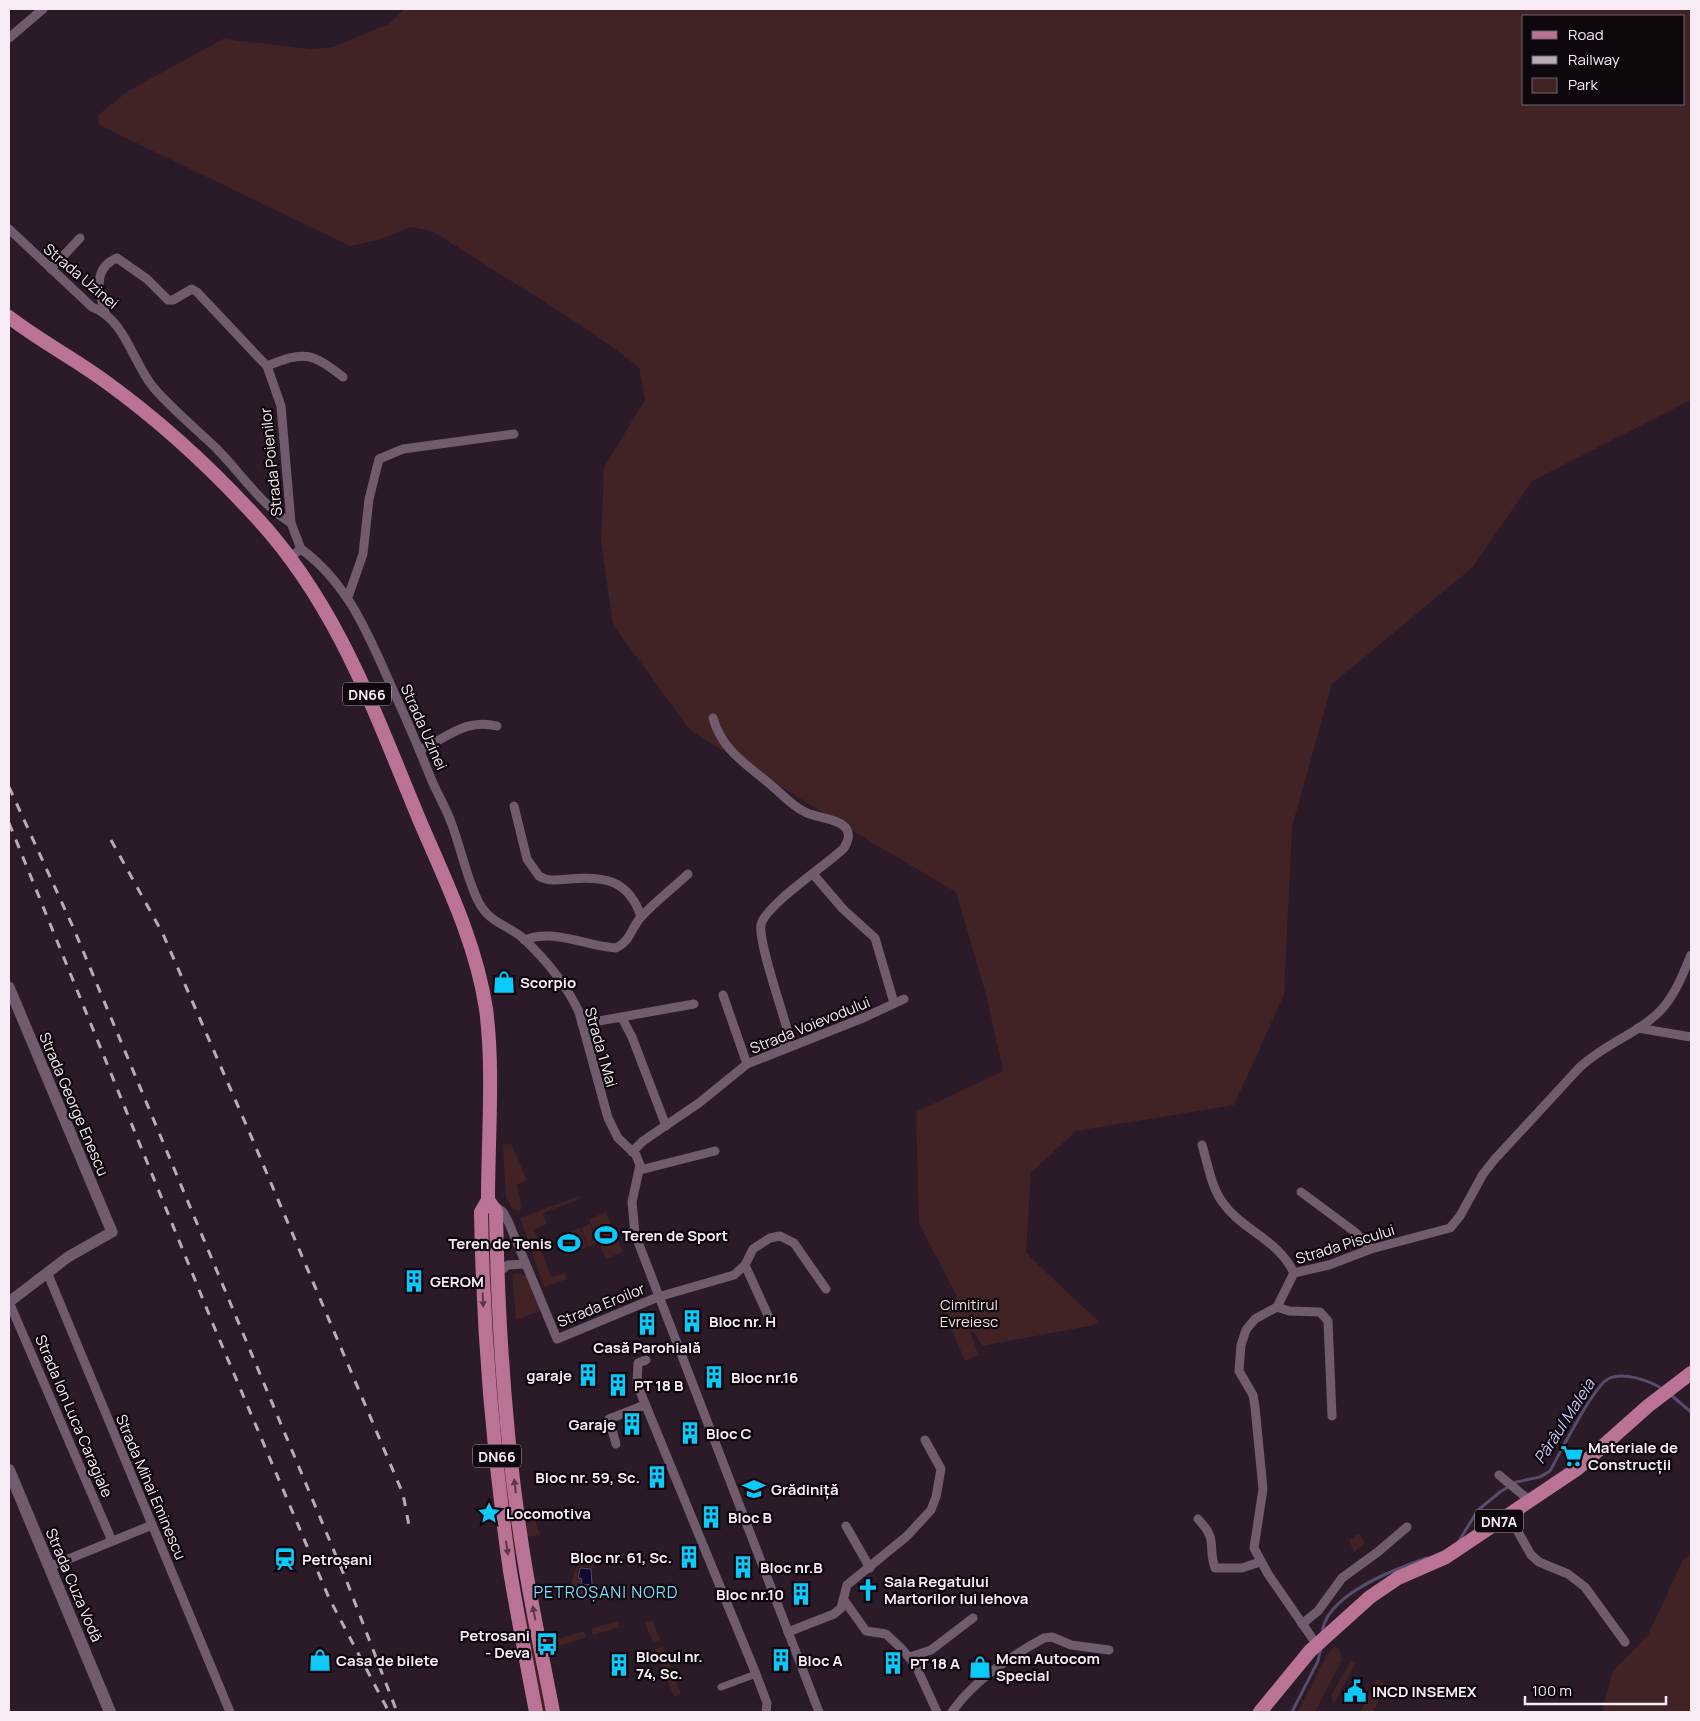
<svg xmlns="http://www.w3.org/2000/svg" width="1700" height="1721" font-family="Manrope,sans-serif">
<rect width="100%" height="100%" fill="#2b1a28"/>
<!-- green -->
<g fill="#412225" fill-rule="evenodd">
<path d="M405,9H1691V400L1532,481L1473,567L1332,684L1292,827L1284,995L1234,1105L1076,1131L1031,1173L1026,1253L1099,1322L1094,1325L982,1346L973,1331L970,1332L979,1355L965,1361L941,1305L957,1297L919,1223L916,1112L1003,1071L987,998L956,892L844,826L690,730L613,625L601,541L604,467L645,400L639,367L590,331L432,231L411,227L379,240L350,246L99,125L98,115L128,91L223,39L311,49L333,47L388,24ZM1524,16H1684V104H1524Z"/>
<polygon points="511,1143 527,1180 517,1185 522,1206 519,1211 512,1209 506,1197 503,1145"/>
<polygon points="579,1196 580,1199 543,1213 547,1224 534,1230 551,1277 565,1273 567,1279 544,1287 520,1218"/>
<polygon points="606,1212 623,1252 606,1259 589,1219"/>
<polygon points="486,1215 490,1215 518,1554 513,1554 498,1424"/>
<polygon points="590,1224 597,1243 588,1247 581,1228"/>
<polygon points="580,1228 587,1247 578,1251 571,1231"/>
<polygon points="570,1231 577,1251 568,1255 561,1235"/>
<path d="M517,1273C533,1274 536,1298 540,1311L516,1320L512,1275Z"/>
<polygon points="535,1520 540,1535 530,1537 527,1535 526,1524"/>
<polygon points="1359,1533 1365,1543 1354,1552 1349,1540"/>
<polygon points="1691,1555 1691,1712 1602,1712 1613,1671 1648,1635 1683,1560"/>
<path d="M583,1560H590L594,1568L578,1566L577,1579L581,1580L580,1585L593,1587L595,1584L590,1593L578,1597L572,1592C570,1582 574,1566 583,1560Z"/>
<polygon points="525,1614 528,1617 546,1712 542,1712 523,1618"/>
<polygon points="652,1620 660,1640 653,1643 645,1623"/>
<polygon points="618,1621 620,1627 593,1635 591,1629"/>
<polygon points="584,1631 586,1637 559,1646 557,1639"/>
<polygon points="1335,1646 1340,1650 1342,1660 1315,1712 1297,1712 1327,1655"/>
<polygon points="663,1647 671,1667 663,1670 655,1649"/>
<polygon points="1351,1660 1356,1662 1334,1704 1331,1696"/>
<polygon points="673,1673 681,1694 674,1697 666,1676"/>
<polygon points="1377,1679 1388,1685 1373,1712 1360,1712"/>
</g>
<!-- water -->
<polygon fill="#120832" stroke="#574c6c" points="580,1568 591,1569 592,1585 581,1584 582,1579 578,1578"/>
<g fill="none" stroke-linecap="round" stroke-linejoin="round">
<!-- stream -->
<g stroke="#574c6c" stroke-width="3">
<polyline points="1671,1395 1691,1412"/>
<path d="M1459,1541L1478,1510L1500,1492L1516,1482L1540,1477L1550,1471C1560,1453 1593,1387 1608,1379C1623,1371 1651,1381 1664,1390"/>
<path d="M1322,1634C1324,1595 1395,1569 1427,1558"/>
<polyline points="1292,1712 1318,1661 1321,1648"/>
</g>
<!-- pedestrian -->
<polyline stroke="#705c6d" stroke-width="7" points="721,1687 756,1674"/>
<!-- minor -->
<g stroke="#705c6d" stroke-width="9">
<polyline points="9,38 43,9"/>
<path d="M9,229L92,307C125,319 132,361 153,387C172,409 195,428 216,448C241,473 261,505 291,523"/>
<polyline points="51,269 80,238"/>
<path d="M105,312C98,291 93,268 117,258L147,279L168,300H173L192,289L197,292L262,361L267,366L281,406L291,523L301,549"/>
<path d="M267,366C304,351 311,352 343,377"/>
<path d="M290,557L301,549C353,587 372,645 398,701C410,727 421,754 432,781C438,795 446,808 451,822C461,848 466,876 478,901C490,924 507,924 524,939C546,960 566,984 579,1012L608,1118L618,1138L636,1155L640,1165L632,1202L635,1234L819,1712"/>
<polyline points="348,597 363,554 369,499 379,459 403,449 514,434"/>
<path d="M713,718C722,751 748,765 772,786C783,795 792,806 805,812C816,818 836,818 845,827C851,834 848,841 844,848C827,865 765,905 761,925C758,941 782,1009 787,1029L788,1038L783,1049"/>
<path d="M420,750C448,737 466,718 497,726"/>
<path d="M514,806L527,859L539,876C548,882 559,880 569,879C603,876 629,879 641,917"/>
<polyline points="813,874 843,909 875,938 894,1003"/>
<path d="M524,940C555,928 584,946 616,948C631,941 631,927 642,916C656,901 673,888 688,874"/>
<polyline points="723,995 747,1064"/>
<polyline points="622,1018 632,1037 666,1126"/>
<polyline points="582,1024 694,1004"/>
<polyline points="1638,1028 1691,1037"/>
<path d="M1202,1145C1208,1164 1211,1187 1223,1203C1242,1230 1278,1239 1294,1273"/>
<polyline points="632,1152 643,1141 699,1103 747,1064 863,1018 904,999"/>
<polyline points="640,1170 715,1151"/>
<polyline points="1301,1192 1355,1232 1371,1249"/>
<polyline points="494,1205 503,1212 508,1221 557,1339 658,1297 734,1275 745,1265 753,1249 770,1238 780,1236 794,1243 826,1289"/>
<polyline points="745,1265 771,1322"/>
<polyline points="47,1272 230,1712"/>
<polyline points="497,1273 508,1265 525,1264"/>
<polyline points="9,1302 112,1541"/>
<polyline points="1277,1307 1289,1311 1320,1312 1328,1321 1332,1416"/>
<polyline points="646,1360 638,1363 637,1384 756,1674 767,1703 766,1712"/>
<polyline points="616,1444 609,1419 645,1405"/>
<polyline points="1499,1475 1529,1500"/>
<polyline points="1508,1514 1531,1555 1539,1562 1568,1574 1585,1587 1625,1642"/>
<path d="M1198,1519C1219,1541 1207,1545 1215,1568H1242L1260,1562"/>
<polyline points="846,1526 870,1568"/>
<polyline points="49,1567 152,1525"/>
<polyline points="844,1600 866,1631 886,1634 902,1649 916,1666 937,1712"/>
<polyline points="1302,1624 1318,1611 1342,1578 1379,1551 1407,1527"/>
<polyline points="788,1632 834,1614 841,1608 847,1585 907,1536 931,1510 936,1497 941,1469 925,1440"/>
<path d="M1317,1645L1268,1574L1254,1548L1263,1489L1255,1407L1253,1395L1239,1371L1241,1345L1246,1330L1255,1319L1277,1307L1294,1273L1329,1265L1371,1249L1450,1228L1460,1216L1483,1174L1495,1159L1579,1068C1605,1043 1638,1034 1661,1010C1675,995 1683,974 1691,955"/>
<polyline points="910,1657 931,1650 973,1618"/>
<path d="M952,1712C973,1681 1011,1656 1044,1638L1052,1637L1071,1645L1109,1650"/>
</g>
<!-- tertiary -->
<polyline stroke="#705c6d" stroke-width="11" points="9,987 112,1232 68,1257 9,1302"/>
<!-- secondary -->
<polyline stroke="#705c6d" stroke-width="12" points="9,1470 110,1712"/>
<!-- primary -->
<g stroke="#ba7295" stroke-width="14">
<path d="M9,317C40,341 75,359 106,382C160,421 211,468 256,517C337,604 374,711 419,819C445,880 476,942 486,1009C494,1068 488,1139 488,1200L481,1212C483,1332 493,1452 510,1571C518,1618 527,1665 536,1712"/>
<path d="M488,1200L496,1212C498,1332 506,1452 526,1571C534,1618 544,1665 553,1712"/>
<polyline points="1260,1712 1310,1651 1370,1597 1398,1578 1446,1557 1577,1469 1648,1406 1691,1373"/>
</g>
<!-- rail -->
<g stroke="#b9acb7" stroke-width="3" stroke-dasharray="9 9" stroke-linecap="butt">
<polyline points="9,787 73,927 347,1582 397,1712"/>
<polyline points="9,823 215,1329 329,1598 389,1712"/>
<polyline points="111,840 163,934 248,1129 403,1494 410,1531"/>
</g>
</g>
<!-- one-way arrows -->
<defs><path id="oneway-solid" d="M-6-.8H1V-3.2L6.5 0L1 3.2V.8H-6Z" transform="scale(1.25)"/></defs>
<g fill="#5c374b">
<use href="#oneway-solid" transform="translate(483 1300) rotate(87)"/>
<use href="#oneway-solid" transform="translate(515 1486) rotate(-97)"/>
<use href="#oneway-solid" transform="translate(507 1548) rotate(82)"/>
<use href="#oneway-solid" transform="translate(534 1613) rotate(-101)"/>
</g>
<!-- icons -->
<defs>
<symbol id="shop-bare" viewBox="-9 -9 18 18"><path d="M-5-2.5h2.3a2.7 3.5 0 0 1 5.4 0H5L5.5 6h-11ZM-1.5-2.5h3a1.5 2.3 0 0 0-3 0Z" fill="#0acafa" stroke="#0f070e" stroke-width="2.5" paint-order="stroke"/></symbol>
<symbol id="stadium-bare" viewBox="-9 -9 18 18"><path d="M0-5a6.5 5 0 1 0 0 10a6.5 5 0 1 0 0-10ZM-3.5-1.8h7v3.6h-7Z" fill="#0acafa" stroke="#0f070e" stroke-width="2.5" paint-order="stroke"/></symbol>
<symbol id="building-bare" viewBox="-9 -9 18 18"><path d="M-4-6H4V6H1V3H-1V6H-4ZM-2.5-4.3h1.7v1.8h-1.7ZM.8-4.3h1.7v1.8H.8ZM-2.5-1h1.7V.8h-1.7ZM.8-1h1.7V.8H.8Z" fill="#0acafa" stroke="#0f070e" stroke-width="2.5" paint-order="stroke"/></symbol>
<symbol id="supermarket-bare" viewBox="-9 -9 18 18"><path d="M-6-5.5h2.5l.6 2H6L4.5 2H-2.5L-4.4-4H-6ZM-1.5 3.2a1.3 1.3 0 1 0 .1 0ZM3 3.2a1.3 1.3 0 1 0 .1 0Z" fill="#0acafa" stroke="#0f070e" stroke-width="2.5" paint-order="stroke"/></symbol>
<symbol id="school-bare" viewBox="-9 -9 18 18"><path d="M0-5L7-2L0 1L-7-2ZM-4 1L0 2.5L4 1V4Q0 6-4 4Z" fill="#0acafa" stroke="#0f070e" stroke-width="2.5" paint-order="stroke"/></symbol>
<symbol id="sight-bare" viewBox="-9 -9 18 18"><path d="M0-6L1.8-2.2L6-1.7L2.9 1.2L3.7 5.4L0 3.3L-3.7 5.4L-2.9 1.2L-6-1.7L-1.8-2.2Z" fill="#0acafa" stroke="#0f070e" stroke-width="2.5" paint-order="stroke"/></symbol>
<symbol id="station-bare" viewBox="-9 -9 18 18"><path d="M-3-6H3Q5-6 5-4V2Q5 4 3 4L4.5 6H3L1.5 4h-3L-3 6H-4.5L-3 4Q-5 4-5 2V-4Q-5-6-3-6ZM-3.5-4v3h7v-3ZM-3.5 1v1.5H-2V1ZM2 1v1.5H3.5V1Z" fill="#0acafa" stroke="#0f070e" stroke-width="2.5" paint-order="stroke"/></symbol>
<symbol id="church-bare" viewBox="-9 -9 18 18"><path d="M-1.2-6h2.4v3.5h3.3v2.4h-3.3V6h-2.4V-.1h-3.3v-2.4h3.3Z" fill="#0acafa" stroke="#0f070e" stroke-width="2.5" paint-order="stroke"/></symbol>
<symbol id="bus-bare" viewBox="-9 -9 18 18"><path d="M-5-6H5V4H4V6H2V4H-2V6H-4V4H-5ZM-3.5-4V0h7V-4ZM-3.5 1.2v1.5H-2V1.2ZM2 1.2v1.5H3.5V1.2Z" fill="#0acafa" stroke="#0f070e" stroke-width="2.5" paint-order="stroke"/></symbol>
<symbol id="civic-bare" viewBox="-9 -9 18 18"><path d="M-.6-6.5H3V-4.5H.6V-3L4-1V1h2V6H-6V1h2V-1L-.6-3ZM-1.2 2.5V6h2.4V2.5Z" fill="#0acafa" stroke="#0f070e" stroke-width="2.5" paint-order="stroke"/></symbol>
</defs>
<g fill-rule="evenodd">
<use href="#shop-bare" x="488" y="966" width="32" height="32"/>
<use href="#stadium-bare" x="590" y="1219" width="32" height="32"/>
<use href="#stadium-bare" x="553" y="1227" width="32" height="32"/>
<use href="#building-bare" x="398" y="1265" width="32" height="32"/>
<use href="#building-bare" x="676" y="1305" width="32" height="32"/>
<use href="#building-bare" x="631" y="1308" width="32" height="32"/>
<use href="#building-bare" x="572" y="1359" width="32" height="32"/>
<use href="#building-bare" x="698" y="1361" width="32" height="32"/>
<use href="#building-bare" x="602" y="1369" width="32" height="32"/>
<use href="#building-bare" x="616" y="1408" width="32" height="32"/>
<use href="#building-bare" x="674" y="1417" width="32" height="32"/>
<use href="#supermarket-bare" x="1556" y="1440" width="32" height="32"/>
<use href="#building-bare" x="641" y="1461" width="32" height="32"/>
<use href="#school-bare" x="738" y="1473" width="32" height="32"/>
<use href="#sight-bare" x="473" y="1497" width="32" height="32"/>
<use href="#building-bare" x="695" y="1501" width="32" height="32"/>
<use href="#building-bare" x="673" y="1541" width="32" height="32"/>
<use href="#station-bare" x="269" y="1543" width="32" height="32"/>
<use href="#building-bare" x="727" y="1551" width="32" height="32"/>
<use href="#church-bare" x="852" y="1574" width="32" height="32"/>
<use href="#building-bare" x="785" y="1578" width="32" height="32"/>
<use href="#bus-bare" x="531" y="1628" width="32" height="32"/>
<use href="#shop-bare" x="304" y="1644" width="32" height="32"/>
<use href="#building-bare" x="765" y="1644" width="32" height="32"/>
<use href="#building-bare" x="877" y="1647" width="32" height="32"/>
<use href="#building-bare" x="603" y="1649" width="32" height="32"/>
<use href="#shop-bare" x="964" y="1651" width="32" height="32"/>
<use href="#civic-bare" x="1339" y="1675" width="32" height="32"/>
</g>
<g text-anchor="middle" dominant-baseline="central" stroke-width="4.5" stroke-linejoin="round" paint-order="stroke">
<!-- shield labels -->
<g fill="#0f070e" stroke="#b1a7b0" stroke-width="1">
<rect x="343" y="682.5" width="48" height="23" rx="4"/>
<rect x="473" y="1444.5" width="48" height="23" rx="4"/>
<rect x="1475" y="1509.5" width="48" height="23" rx="4"/>
</g>
<g font-size="14" font-weight="bold" fill="#f7ebf5">
<text x="367" y="694">DN66</text>
<text x="497" y="1456">DN66</text>
<text x="1499" y="1521">DN7A</text>
</g>
<!-- street labels -->
<g font-size="15" fill="#f7ebf5" stroke="#0f070e">
<text transform="translate(81 276) rotate(40)">Strada Uzinei</text>
<text transform="translate(271 462) rotate(-96)">Strada Poienilor</text>
<text transform="translate(424 727) rotate(66)">Strada Uzinei</text>
<text transform="translate(810 1025) rotate(-22)">Strada Voievodului</text>
<text transform="translate(601 1047) rotate(74)">Strada 1 Mai</text>
<text transform="translate(74 1104) rotate(67)">Strada George Enescu</text>
<text transform="translate(1345 1244) rotate(-17)">Strada Piscului</text>
<text transform="translate(601 1305) rotate(-22)">Strada Eroilor</text>
<text transform="translate(74 1416) rotate(67)">Strada Ion Luca Caragiale</text>
<text transform="translate(151 1487) rotate(67)">Strada Mihai Eminescu</text>
<text transform="translate(74 1585) rotate(67)">Strada Cuza Vodă</text>
</g>
<!-- poi labels -->
<g font-size="15" font-weight="bold" fill="#f7ebf5" stroke="#0f070e" text-anchor="start">
<text x="520" y="982">Scorpio</text>
<text x="622" y="1235">Teren de Sport</text>
<text x="552" y="1243" text-anchor="end">Teren de Tenis</text>
<text x="430" y="1281">GEROM</text>
<text x="709" y="1321">Bloc nr. H</text>
<text x="647" y="1347" text-anchor="middle">Casă Parohială</text>
<text x="572" y="1375" text-anchor="end">garaje</text>
<text x="731" y="1377">Bloc nr.16</text>
<text x="634" y="1385">PT 18 B</text>
<text x="616" y="1424" text-anchor="end">Garaje</text>
<text x="706" y="1433">Bloc C</text>
<text x="1588" y="1447">Materiale de<tspan x="1588" dy="17">Construcții</tspan></text>
<text x="640" y="1477" text-anchor="end">Bloc nr. 59, Sc.</text>
<text x="771" y="1489">Grădiniță</text>
<text x="506" y="1513">Locomotiva</text>
<text x="728" y="1517">Bloc B</text>
<text x="672" y="1557" text-anchor="end">Bloc nr. 61, Sc.</text>
<text x="302" y="1559">Petroșani</text>
<text x="760" y="1567">Bloc nr.B</text>
<text x="884" y="1581">Sala Regatului<tspan x="884" dy="17">Martorilor lui Iehova</tspan></text>
<text x="784" y="1594" text-anchor="end">Bloc nr.10</text>
<text x="530" y="1635" text-anchor="end">Petrosani<tspan x="530" dy="17">- Deva</tspan></text>
<text x="636" y="1656">Blocul nr.<tspan x="636" dy="17">74, Sc.</tspan></text>
<text x="996" y="1658">Mcm Autocom<tspan x="996" dy="17">Special</tspan></text>
<text x="336" y="1660">Casa de bilete</text>
<text x="798" y="1660">Bloc A</text>
<text x="910" y="1663">PT 18 A</text>
<text x="1372" y="1691">INCD INSEMEX</text>
</g>
<!-- park labels -->
<g font-size="15" fill="#f2dedf" stroke="#0f070e">
<text x="969" y="1304">Cimitirul<tspan x="969" dy="17">Evreiesc</tspan></text>
</g>
<!-- water labels -->
<g font-size="16" font-style="italic" fill="#c8c5f4" stroke="#0f070e">
<text transform="translate(1564 1421) rotate(-57)">Pârâul Maleia</text>
</g>
<!-- neighbourhood labels -->
<g font-size="16" letter-spacing="1" fill="#7ddbfc" stroke="#0f070e">
<text x="606" y="1592">PETROȘANI NORD</text>
</g>
</g>
<!-- border -->
<rect width="1700" height="1721" fill="none" stroke="#f7ebf5" stroke-width="20"/>
<!-- legend -->
<rect x="1522" y="15" width="162" height="90" fill="#0f070e" stroke="#6c626a"/>
<rect x="1532" y="31" width="25" height="8" fill="#ba7295" stroke="#6c626a"/>
<text x="1568" y="40" font-size="15" fill="#f7ebf5">Road</text>
<rect x="1532" y="56" width="25" height="8" fill="#b9acb7" stroke="#6c626a"/>
<text x="1568" y="65" font-size="15" fill="#f7ebf5">Railway</text>
<rect x="1532" y="78" width="25" height="15" fill="#412225" stroke="#6c626a"/>
<text x="1568" y="90" font-size="15" fill="#f7ebf5">Park</text>
<!-- scale -->
<path d="M1525 1696v8h141v-8" fill="none" stroke="#f7ebf5" stroke-width="2.5"/>
<text x="1532" y="1696" font-size="15" fill="#f7ebf5" stroke="#0f070e" stroke-width="4" paint-order="stroke">100 m</text>
</svg>
